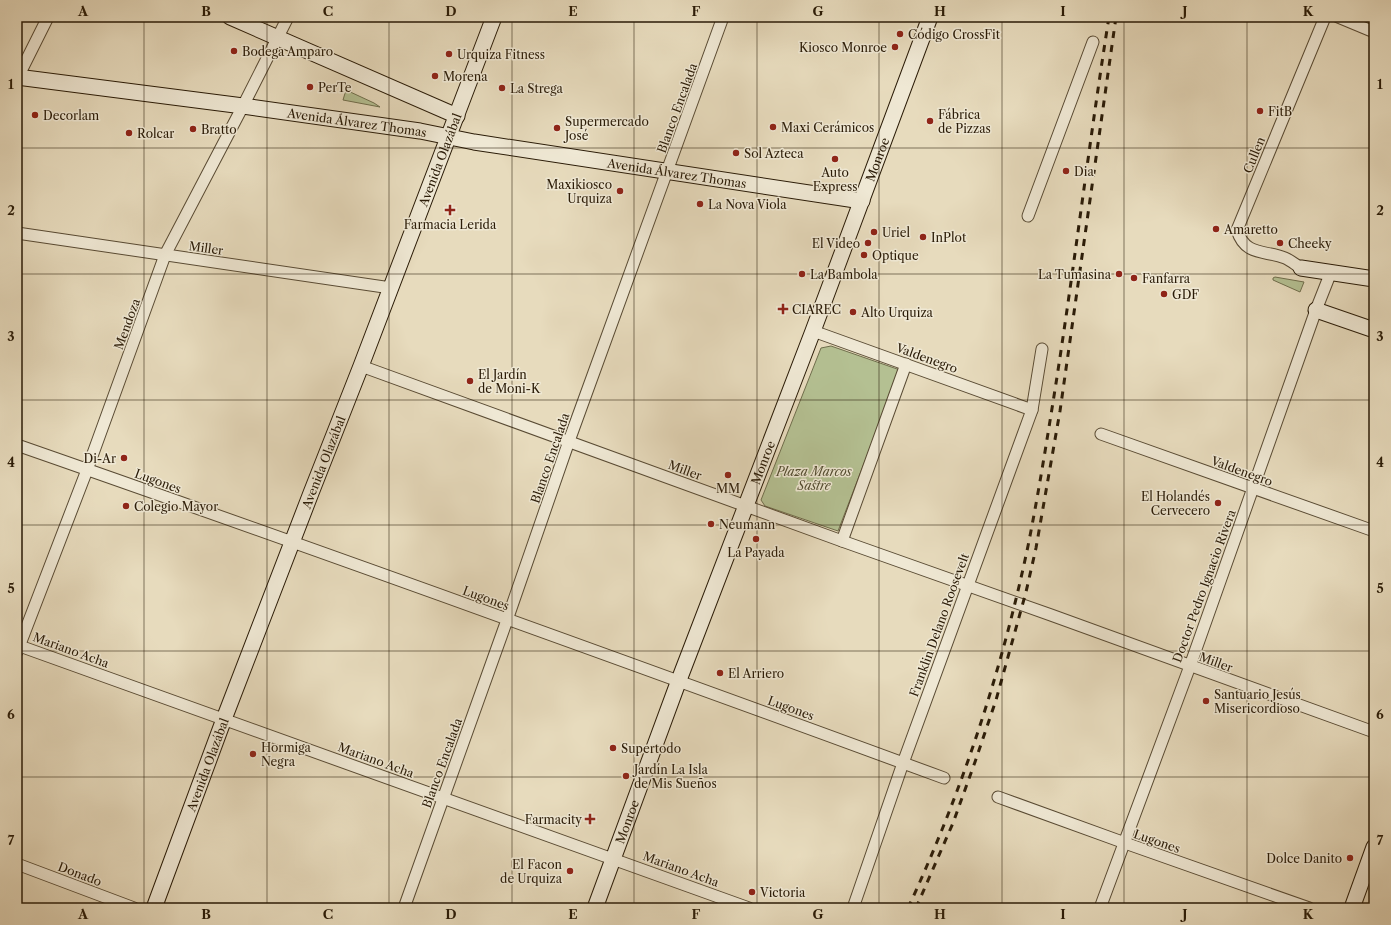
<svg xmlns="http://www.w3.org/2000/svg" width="1391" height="925" font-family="'Libre Caslon Text',serif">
<rect width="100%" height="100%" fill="#e7dbbd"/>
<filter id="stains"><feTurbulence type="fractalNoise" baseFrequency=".005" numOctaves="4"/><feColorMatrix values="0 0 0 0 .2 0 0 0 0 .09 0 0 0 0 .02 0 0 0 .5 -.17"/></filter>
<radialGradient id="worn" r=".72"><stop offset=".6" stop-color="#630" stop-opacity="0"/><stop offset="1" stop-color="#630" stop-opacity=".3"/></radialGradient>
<!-- green -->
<g fill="#b4c092" stroke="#6f6e4c">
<polygon points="346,90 374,103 380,107 343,100"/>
<polygon points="1275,277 1304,282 1300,292 1273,280 1273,278"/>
<polygon points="831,346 900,370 838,531 765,506 761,500 821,348"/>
</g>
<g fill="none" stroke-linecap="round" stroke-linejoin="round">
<defs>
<g id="street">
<polyline points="1338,17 1374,32"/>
<polyline points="17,79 48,17"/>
<polyline points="1028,216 1093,42"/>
<polyline points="17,233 391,288"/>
<path d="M1301,268C1296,265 1290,260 1285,258C1264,250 1245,256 1237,230L1325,17"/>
<polyline points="813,331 1032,410"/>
<polyline points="361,366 842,541 1051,615 1374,732"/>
<polyline points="1101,434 1374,531"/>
<path d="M17,445C327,553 636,665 944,778"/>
<polyline points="842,541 906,364"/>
<polyline points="17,645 749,908"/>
<polyline points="17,652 87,470 165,255 243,106 288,17"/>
<polyline points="998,797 1125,843 1309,908"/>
<polyline points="17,864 134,908"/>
<polyline points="404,908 507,620 569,441 723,17"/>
<polyline points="853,908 903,763 1032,410 1042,349"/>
<polyline points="1100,908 1190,666 1316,310 1331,272"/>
</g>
<g id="secondary">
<polyline points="230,17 457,116"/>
<path id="s1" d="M17,77L243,106L420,131L474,142L862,201"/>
<polyline points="1301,268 1374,279"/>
<polyline points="1316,310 1374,330"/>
<path id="s2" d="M154,908L224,719L311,493L361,366L494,17"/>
<path id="s3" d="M595,908L679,680L813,331L930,17"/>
<polyline points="1352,908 1374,847"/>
</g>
</defs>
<!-- street casing -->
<use href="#street" stroke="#594b34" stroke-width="13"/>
<!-- secondary casing -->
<use href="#secondary" stroke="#2a1b07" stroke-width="17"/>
<!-- street -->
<use href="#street" stroke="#efe8d4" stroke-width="11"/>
<!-- secondary -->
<use href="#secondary" stroke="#efe8d4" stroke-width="15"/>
<!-- rail -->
<g stroke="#2a1b07" stroke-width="3" stroke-dasharray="7 7" stroke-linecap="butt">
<path d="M908,908C962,792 1002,670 1028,546C1038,496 1046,446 1054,396C1074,270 1089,143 1109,17"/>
<polyline points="916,908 953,823 975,762 996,700 1026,592 1036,548 1060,411 1116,17"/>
</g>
</g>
<!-- grid -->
<path fill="none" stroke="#2a1b07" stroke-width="1" stroke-opacity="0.55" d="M144,17V908M267,17V908M389,17V908M512,17V908M634,17V908M757,17V908M879,17V908M1002,17V908M1124,17V908M1247,17V908M17,148H1374M17,274H1374M17,400H1374M17,525H1374M17,651H1374M17,777H1374"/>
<!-- markers -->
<g fill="#8f2418" stroke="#efe8d4" stroke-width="1.5">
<circle cx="900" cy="34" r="4"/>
<circle cx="895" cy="47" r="4"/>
<circle cx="234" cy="51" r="4"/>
<circle cx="449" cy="54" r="4"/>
<circle cx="435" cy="76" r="4"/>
<circle cx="310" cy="87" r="4"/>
<circle cx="502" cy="88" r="4"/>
<circle cx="1260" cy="111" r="4"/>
<circle cx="35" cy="115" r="4"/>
<circle cx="930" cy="121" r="4"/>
<circle cx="773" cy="127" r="4"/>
<circle cx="557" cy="128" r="4"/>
<circle cx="193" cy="129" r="4"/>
<circle cx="129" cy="133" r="4"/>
<circle cx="736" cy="153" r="4"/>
<circle cx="835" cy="159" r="4"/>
<circle cx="1066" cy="171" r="4"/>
<circle cx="620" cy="191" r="4"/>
<circle cx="700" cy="204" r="4"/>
<path d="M448 204h4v4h4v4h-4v4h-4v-4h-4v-4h4z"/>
<circle cx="1216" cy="229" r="4"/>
<circle cx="874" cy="232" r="4"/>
<circle cx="923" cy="237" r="4"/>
<circle cx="868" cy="243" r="4"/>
<circle cx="1280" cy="243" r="4"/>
<circle cx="864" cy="255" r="4"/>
<circle cx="802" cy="274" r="4"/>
<circle cx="1119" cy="274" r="4"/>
<circle cx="1134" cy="278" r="4"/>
<circle cx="1164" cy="294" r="4"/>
<path d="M781 303h4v4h4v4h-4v4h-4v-4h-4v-4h4z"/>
<circle cx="853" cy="312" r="4"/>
<circle cx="470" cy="381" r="4"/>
<circle cx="124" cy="458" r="4"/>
<circle cx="728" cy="475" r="4"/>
<circle cx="1218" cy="503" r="4"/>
<circle cx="126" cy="506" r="4"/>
<circle cx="711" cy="524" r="4"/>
<circle cx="756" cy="539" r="4"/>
<circle cx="720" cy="673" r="4"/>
<circle cx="1206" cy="701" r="4"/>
<circle cx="613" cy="748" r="4"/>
<circle cx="253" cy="754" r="4"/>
<circle cx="626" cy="776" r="4"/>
<path d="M588 813h4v4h4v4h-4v4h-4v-4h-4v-4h4z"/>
<circle cx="1350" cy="858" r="4"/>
<circle cx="570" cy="871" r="4"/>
<circle cx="752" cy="892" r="4"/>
</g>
<g text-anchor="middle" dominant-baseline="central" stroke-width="3" stroke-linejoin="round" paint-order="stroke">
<!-- poi labels -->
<g font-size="12" fill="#2a1b07" stroke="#efe8d4" text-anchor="start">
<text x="908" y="34">Código CrossFit</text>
<text x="887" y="47" text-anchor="end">Kiosco Monroe</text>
<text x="242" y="51">Bodega Amparo</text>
<text x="457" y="54">Urquiza Fitness</text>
<text x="443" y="76">Morena</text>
<text x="318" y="87">PerTe</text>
<text x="510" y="88">La Strega</text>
<text x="1268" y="111">FitB</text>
<text x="938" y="114">Fábrica<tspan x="938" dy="14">de Pizzas</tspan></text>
<text x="43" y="115">Decorlam</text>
<text x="565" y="121">Supermercado<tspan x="565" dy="14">José</tspan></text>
<text x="781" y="127">Maxi Cerámicos</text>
<text x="201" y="129">Bratto</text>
<text x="137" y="133">Rolcar</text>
<text x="744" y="153">Sol Azteca</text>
<text x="1074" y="171">Dia</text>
<text x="835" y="172" text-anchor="middle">Auto<tspan x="835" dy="14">Express</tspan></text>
<text x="612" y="184" text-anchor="end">Maxikiosco<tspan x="612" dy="14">Urquiza</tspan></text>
<text x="708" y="204">La Nova Viola</text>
<text x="450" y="224" text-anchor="middle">Farmacia Lerida</text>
<text x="1224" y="229">Amaretto</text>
<text x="882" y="232">Uriel</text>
<text x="931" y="237">InPlot</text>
<text x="860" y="243" text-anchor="end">El Video</text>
<text x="1288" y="243">Cheeky</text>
<text x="872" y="255">Optique</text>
<text x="810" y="274">La Bambola</text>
<text x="1111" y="274" text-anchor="end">La Tumasina</text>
<text x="1142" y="278">Fanfarra</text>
<text x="1172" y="294">GDF</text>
<text x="792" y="309">CIAREC</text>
<text x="861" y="312">Alto Urquiza</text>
<text x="478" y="374">El Jardín<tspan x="478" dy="14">de Moni-K</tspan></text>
<text x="116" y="458" text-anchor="end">Di-Ar</text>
<text x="728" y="488" text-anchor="middle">MM</text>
<text x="1210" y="496" text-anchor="end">El Holandés<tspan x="1210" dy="14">Cervecero</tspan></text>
<text x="134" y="506">Colegio Mayor</text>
<text x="719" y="524">Neumann</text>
<text x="756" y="552" text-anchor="middle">La Payada</text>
<text x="728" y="673">El Arriero</text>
<text x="1214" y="694">Santuario Jesús<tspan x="1214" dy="14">Misericordioso</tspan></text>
<text x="261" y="747">Hormiga<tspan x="261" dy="14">Negra</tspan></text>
<text x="621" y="748">Supertodo</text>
<text x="634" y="769">Jardín La Isla<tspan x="634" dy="14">de Mis Sueños</tspan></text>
<text x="582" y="819" text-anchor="end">Farmacity</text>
<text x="1342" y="858" text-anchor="end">Dolce Danito</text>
<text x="562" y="864" text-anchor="end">El Facon<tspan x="562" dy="14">de Urquiza</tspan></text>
<text x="760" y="892">Victoria</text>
</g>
<!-- street labels -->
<g font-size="12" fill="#2a1b07" stroke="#efe8d4">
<text transform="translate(677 108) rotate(-70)">Blanco Encalada</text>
<text stroke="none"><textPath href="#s1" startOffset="343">Avenida Álvarez Thomas</textPath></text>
<text transform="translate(1254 155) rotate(-68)">Cullen</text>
<text stroke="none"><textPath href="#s3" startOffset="800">Monroe</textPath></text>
<text stroke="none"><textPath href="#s2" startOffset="801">Avenida Olazábal</textPath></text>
<text stroke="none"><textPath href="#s1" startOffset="667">Avenida Álvarez Thomas</textPath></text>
<text transform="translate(206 248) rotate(8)">Miller</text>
<text transform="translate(127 324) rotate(-70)">Mendoza</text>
<text transform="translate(927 358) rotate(20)">Valdenegro</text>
<text transform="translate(550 458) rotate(-71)">Blanco Encalada</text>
<text stroke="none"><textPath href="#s2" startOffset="477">Avenida Olazábal</textPath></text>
<text stroke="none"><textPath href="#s3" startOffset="476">Monroe</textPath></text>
<text transform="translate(685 470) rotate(20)">Miller</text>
<text transform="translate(1242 471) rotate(20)">Valdenegro</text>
<text transform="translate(158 481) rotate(20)">Lugones</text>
<text transform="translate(1204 586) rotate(-70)">Doctor Pedro Ignacio Rivera</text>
<text transform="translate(486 598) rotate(20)">Lugones</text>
<text transform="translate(939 625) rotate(-70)">Franklin Delano Roosevelt</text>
<text transform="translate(71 650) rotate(20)">Mariano Acha</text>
<text transform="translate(1216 662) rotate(20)">Miller</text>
<text transform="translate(791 708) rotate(20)">Lugones</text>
<text transform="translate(376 760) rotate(20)">Mariano Acha</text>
<text transform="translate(442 763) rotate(-70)">Blanco Encalada</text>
<text stroke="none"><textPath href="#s2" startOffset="153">Avenida Olazábal</textPath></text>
<text stroke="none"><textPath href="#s3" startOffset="92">Monroe</textPath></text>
<text transform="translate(1157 841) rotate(19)">Lugones</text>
<text transform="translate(681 869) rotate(20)">Mariano Acha</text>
<text transform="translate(80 874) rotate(21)">Donado</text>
</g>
<!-- park labels -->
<g font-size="12" font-style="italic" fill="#534d31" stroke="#efe8d4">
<text x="814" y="471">Plaza Marcos<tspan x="814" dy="14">Sastre</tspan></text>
</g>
</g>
<!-- margin -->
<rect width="1391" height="925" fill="none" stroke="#e7dbbd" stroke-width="44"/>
<rect x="22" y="22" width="1347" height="881" fill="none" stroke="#2a1b07" stroke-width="1.5"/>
<g font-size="13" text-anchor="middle" font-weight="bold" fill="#2a1b07">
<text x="83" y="16">A</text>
<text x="206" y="16">B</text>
<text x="328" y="16">C</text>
<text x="451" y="16">D</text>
<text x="573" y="16">E</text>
<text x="696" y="16">F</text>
<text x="818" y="16">G</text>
<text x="940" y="16">H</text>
<text x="1063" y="16">I</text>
<text x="1185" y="16">J</text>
<text x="1308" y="16">K</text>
<text x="11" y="89">1</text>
<text x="1380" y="89">1</text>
<text x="11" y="215">2</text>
<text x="1380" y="215">2</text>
<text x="11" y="341">3</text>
<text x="1380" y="341">3</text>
<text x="11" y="467">4</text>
<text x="1380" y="467">4</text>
<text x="11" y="593">5</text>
<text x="1380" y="593">5</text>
<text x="11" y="719">6</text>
<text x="1380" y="719">6</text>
<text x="11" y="845">7</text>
<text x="1380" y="845">7</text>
<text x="83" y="919">A</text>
<text x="206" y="919">B</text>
<text x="328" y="919">C</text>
<text x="451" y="919">D</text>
<text x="573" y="919">E</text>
<text x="696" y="919">F</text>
<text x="818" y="919">G</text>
<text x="940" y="919">H</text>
<text x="1063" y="919">I</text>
<text x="1185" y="919">J</text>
<text x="1308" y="919">K</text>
</g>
<rect width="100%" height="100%" filter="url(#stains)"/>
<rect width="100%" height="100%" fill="url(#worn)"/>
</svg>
